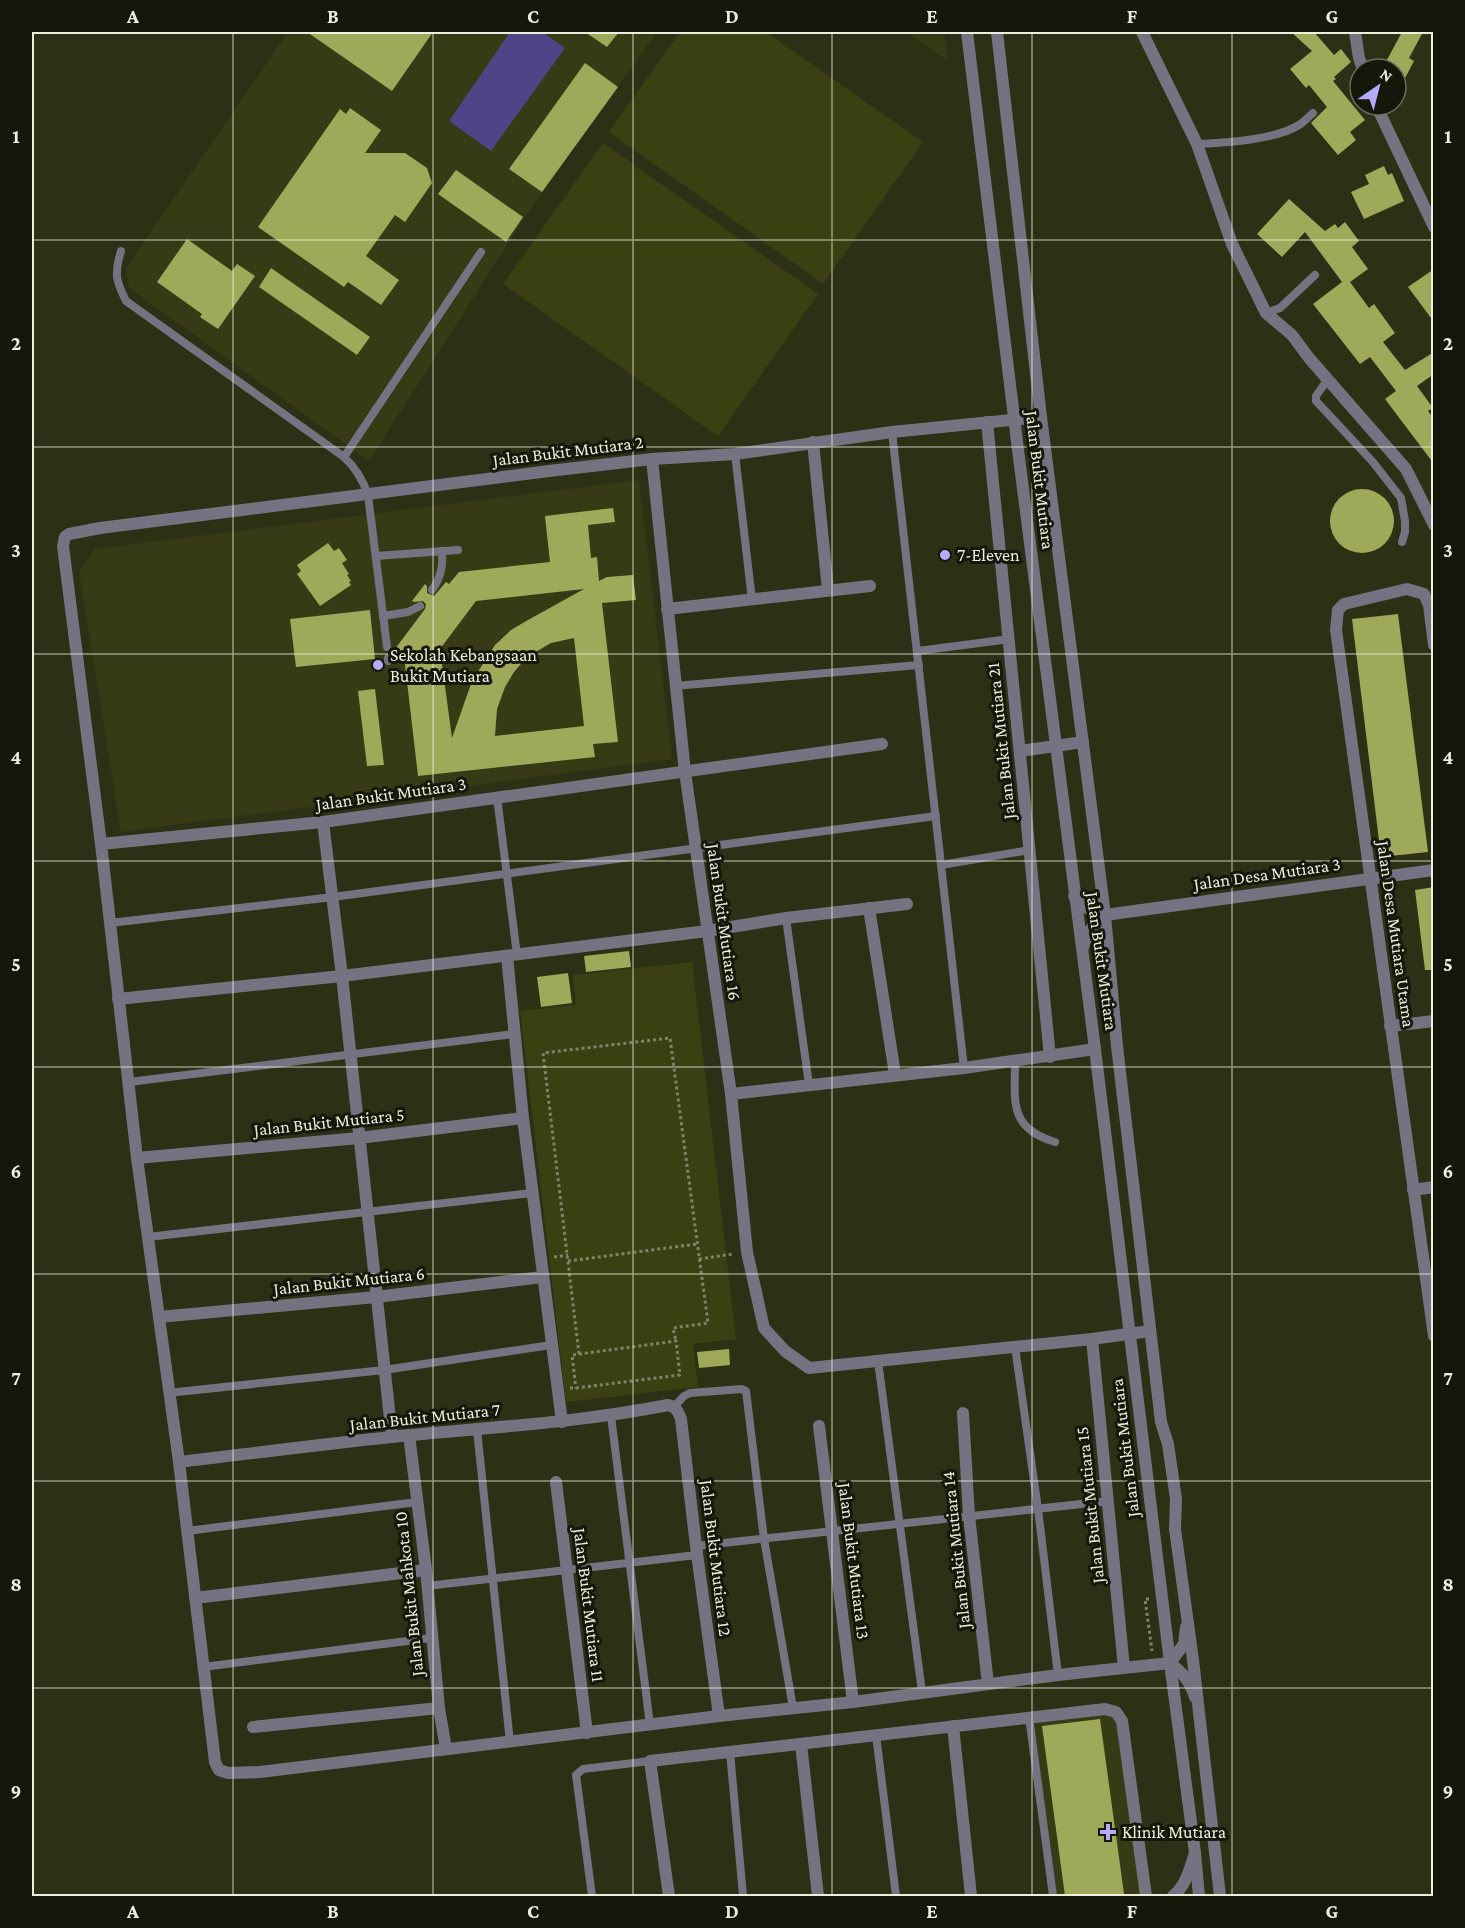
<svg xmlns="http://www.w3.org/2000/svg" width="1465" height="1928" font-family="'Crimson Pro',serif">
<rect width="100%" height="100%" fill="#2c3014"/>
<!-- built -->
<g fill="#363b16">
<polygon points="288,32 657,32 527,214 369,461 129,288 126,269 133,258"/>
<polygon points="906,32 944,32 948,61"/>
<polygon points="639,480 672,759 121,832 79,571 95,549"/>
<polygon points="1123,1711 1128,1719 1152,1896 1055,1896 1033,1723"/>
</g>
<!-- green -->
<g fill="#3b4013">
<polygon points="680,32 766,32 923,142 823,284 609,132"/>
<polygon points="603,143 818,294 718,436 503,284"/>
<polygon points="692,962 736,1339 693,1344 698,1387 566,1402 520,1011 576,1005 573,975"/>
</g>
<!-- water -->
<polygon fill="#4e4486" points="510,32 542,32 565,48 491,151 449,121"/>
<!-- building -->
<g fill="#9eaa5a" fill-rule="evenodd">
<polygon points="307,32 433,32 392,91"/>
<polygon points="585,32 619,32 607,47"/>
<polygon points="1291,32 1314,32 1334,55 1341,49 1351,62 1334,77 1336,79 1333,81 1365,120 1350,132 1356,140 1338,155 1311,123 1327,107 1309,85 1306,88 1290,69 1312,51"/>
<polygon points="1402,32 1423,32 1409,58 1414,61 1405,78 1396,73 1396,69 1382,69"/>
<polygon points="585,63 618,87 542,192 509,169"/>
<polygon points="350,108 381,130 365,153 405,153 427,168 432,183 405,222 395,215 366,256 399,280 381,305 348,282 344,287 258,227 340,109 346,114"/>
<polygon points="1384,166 1388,175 1392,173 1404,201 1364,219 1351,192 1369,184 1365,175"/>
<polygon points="456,170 523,217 506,242 438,194"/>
<polygon points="1289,199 1325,231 1335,224 1338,228 1345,222 1359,241 1352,247 1368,269 1350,282 1369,308 1374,304 1395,333 1383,342 1405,370 1434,352 1434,374 1417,386 1433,408 1428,411 1434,419 1434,464 1385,399 1396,391 1370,357 1360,364 1313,304 1342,282 1305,232 1282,257 1257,234"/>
<polygon points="187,239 232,271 237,264 255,276 218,329 200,317 202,314 157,282"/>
<polygon points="271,268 370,337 357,355 259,287"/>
<polygon points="1434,269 1434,322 1408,287"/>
<circle cx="1362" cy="521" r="32"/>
<path d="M613,508L615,522L588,525L591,558L597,557L599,581L607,577L633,575L636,600L602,603L618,742L593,744L595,757L418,776L404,656L394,657L392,653L425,609L426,604L423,601L414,602L412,601L425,584L427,586V593L434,596L446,582L449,584L459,572L550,562L545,516ZM584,589L528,620L511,630L495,645L472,681L452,738L440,649L476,601ZM574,638L584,726L495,736L497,709L505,687L514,672L527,657L551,643Z"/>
<polygon points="328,543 334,551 339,548 347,560 342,563 349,574 347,575 351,581 349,582 351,585 320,606 297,574 301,571 297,565"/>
<polygon points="370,610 375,659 296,667 290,619"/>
<polygon points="1398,614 1428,852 1381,857 1352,619"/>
<polygon points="375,689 384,765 367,766 358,691"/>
<polygon points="1434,887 1434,970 1425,970 1415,890"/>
<polygon points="629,951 631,967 586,972 584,956"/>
<polygon points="568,973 572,1003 541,1007 537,977"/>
<polygon points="729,1349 730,1365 699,1368 697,1352"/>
<polygon points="1100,1719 1124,1894 1107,1896 1065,1896 1042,1726"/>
</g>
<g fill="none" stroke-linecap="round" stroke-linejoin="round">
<!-- path -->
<g stroke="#7f836c" stroke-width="3" stroke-dasharray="3 3" stroke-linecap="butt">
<polyline points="554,1257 568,1255"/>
<polyline points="699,1259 733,1254"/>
<polyline points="568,1261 697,1244"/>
<polyline points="579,1354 543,1053 670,1038 708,1323 673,1328 676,1341"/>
<polyline points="570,1388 576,1388 680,1375 676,1341 572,1355 576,1388"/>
<polyline points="1149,1599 1145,1599 1152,1651"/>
</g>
<!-- service -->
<g stroke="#747381" stroke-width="8">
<path d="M1197,144C1224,143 1275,140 1299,125C1304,122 1308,117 1313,113"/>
<path d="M121,251C114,274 116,281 126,301L344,457"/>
<polyline points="1266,313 1280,308 1315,275"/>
<polyline points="1328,379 1316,396 1316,401 1372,461 1401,498 1405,521 1405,532 1402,542"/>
<polyline points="892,432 964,1068"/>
<polyline points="735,454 752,600"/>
<polyline points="376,556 458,550"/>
<path d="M432,590C441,577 443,567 442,551"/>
<polyline points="383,616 408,612 420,606"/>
<path d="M387,647L368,495C363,480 356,468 344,457L481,252"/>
<polyline points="918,651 1010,639"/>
<polyline points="388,658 388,661"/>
<polyline points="675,686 919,665"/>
<polyline points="497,797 517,955"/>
<polyline points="941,865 1030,850"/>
<polyline points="786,918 809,1085"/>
<polyline points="110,923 333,897 936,816"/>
<path d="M1015,1061C1015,1101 1008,1128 1055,1142"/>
<polyline points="129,1082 514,1034"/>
<polyline points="148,1237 532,1193"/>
<polyline points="1015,1347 1038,1509 1058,1675"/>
<polyline points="878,1361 922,1692"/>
<polyline points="168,1393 384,1370 551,1345"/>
<polyline points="674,1407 684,1396 690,1393 742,1389 746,1391 764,1539 793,1708"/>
<polyline points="611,1416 650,1725"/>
<polyline points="477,1430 510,1742"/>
<polyline points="187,1531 417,1502"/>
<polyline points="696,1546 1109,1501"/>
<polyline points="427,1586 697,1555"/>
<polyline points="203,1667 431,1638"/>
<polyline points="1029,1717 1053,1896"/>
<polyline points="876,1735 896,1896"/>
<polyline points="730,1752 743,1896"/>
<polyline points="592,1896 576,1775 583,1769 650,1761"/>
</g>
<!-- minor -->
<g stroke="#747381" stroke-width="12">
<polyline points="1142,32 1197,144 1232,244 1266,313 1292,335 1309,358 1406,469 1434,525"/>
<polyline points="1355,32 1359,58 1363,69"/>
<polyline points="1376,105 1434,227"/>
<polyline points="1041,417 892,432 735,454 652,459 549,471 100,528 69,534 65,537 63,546 101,844 137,1158 179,1462 215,1762 219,1770 228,1773 260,1772 719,1716 853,1702 1058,1675 1170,1663 1184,1644 1186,1627"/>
<polyline points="987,422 1050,1057"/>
<polyline points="813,442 828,590"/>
<polyline points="652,459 685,772 731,1094 747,1252 764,1328 785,1351 809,1368 1092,1339 1150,1331"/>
<polyline points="667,609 870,586"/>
<polyline points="1434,645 1429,605 1424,594 1407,589 1344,604 1338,610 1336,630 1434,1336"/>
<polyline points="1020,751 1083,742"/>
<polyline points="323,822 342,976 392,1437"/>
<polyline points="101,844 323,822 882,744"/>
<polyline points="869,908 895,1074"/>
<polyline points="1105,915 1434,870"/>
<polyline points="507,956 523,1118 562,1422"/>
<polyline points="118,999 342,976 707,931 786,918 907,904"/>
<polyline points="1390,1026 1434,1021"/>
<polyline points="731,1094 964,1068 1095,1049"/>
<polyline points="137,1158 359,1138 523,1118"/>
<polyline points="1413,1190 1434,1187"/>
<polyline points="159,1317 376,1297 542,1277"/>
<polyline points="1092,1339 1124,1668"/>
<polyline points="963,1413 969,1516 988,1684"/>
<polyline points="819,1426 853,1702"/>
<polyline points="409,1435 426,1570 439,1708 446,1749"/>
<path d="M179,1462C255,1453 332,1443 410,1435C496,1427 582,1422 668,1405L674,1407L678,1412L681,1419L696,1546L719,1716"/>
<polyline points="556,1482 587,1733"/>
<polyline points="195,1598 426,1570"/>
<path d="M1170,1663C1183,1673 1190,1681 1195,1697"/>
<polyline points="953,1726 971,1896"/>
<polyline points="253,1727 439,1708"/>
<polyline points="801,1744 818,1896"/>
<polyline points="669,1896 650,1761 1105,1709 1116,1712 1122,1721 1146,1896"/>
<path d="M1173,1896C1186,1886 1190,1868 1195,1853"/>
</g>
<!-- tertiary -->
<g stroke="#747381" stroke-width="12">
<polyline points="967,32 1018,450 1095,1049 1170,1663 1195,1853 1199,1896"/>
<polyline points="997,32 1041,417 1105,915 1117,1046 1161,1422 1168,1444 1176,1499 1175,1529 1193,1660 1220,1896"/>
<path d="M1074,896C1084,907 1090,912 1105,915"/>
<path d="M1083,947C1087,933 1093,924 1105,915"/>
</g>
</g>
<!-- grid -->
<path fill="none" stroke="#ecefde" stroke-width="1.5" stroke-opacity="0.55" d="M233,32V1896M433,32V1896M633,32V1896M832,32V1896M1032,32V1896M1232,32V1896M32,240H1434M32,447H1434M32,654H1434M32,861H1434M32,1067H1434M32,1274H1434M32,1481H1434M32,1688H1434"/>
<!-- markers -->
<g fill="#b4acf9" stroke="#15170b" stroke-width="2">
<circle cx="945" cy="555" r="6"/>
<circle cx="378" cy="665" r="6"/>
<path d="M1105 1823h6v6h6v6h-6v6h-6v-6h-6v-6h6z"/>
</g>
<g text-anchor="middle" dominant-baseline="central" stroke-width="6" stroke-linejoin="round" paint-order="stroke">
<!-- street labels -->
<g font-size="18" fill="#ecefde" stroke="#15170b">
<text transform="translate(568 451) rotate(-7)">Jalan Bukit Mutiara 2</text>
<text transform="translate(1040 480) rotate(83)">Jalan Bukit Mutiara</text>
<text transform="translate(1001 741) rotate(-96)">Jalan Bukit Mutiara 21</text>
<text transform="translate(391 794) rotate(-8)">Jalan Bukit Mutiara 3</text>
<text transform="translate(1267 874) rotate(-8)">Jalan Desa Mutiara 3</text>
<text transform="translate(724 922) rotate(82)">Jalan Bukit Mutiara 16</text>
<text transform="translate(1396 934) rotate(82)">Jalan Desa Mutiara Utama</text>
<text transform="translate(1102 961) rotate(82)">Jalan Bukit Mutiara</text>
<text transform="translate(329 1122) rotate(-6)">Jalan Bukit Mutiara 5</text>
<text transform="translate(349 1281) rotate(-6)">Jalan Bukit Mutiara 6</text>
<text transform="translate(425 1417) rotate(-6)">Jalan Bukit Mutiara 7</text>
<text transform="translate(1125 1448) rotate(-97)">Jalan Bukit Mutiara</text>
<text transform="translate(1090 1505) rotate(-96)">Jalan Bukit Mutiara 15</text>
<text transform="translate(956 1550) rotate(-96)">Jalan Bukit Mutiara 14</text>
<text transform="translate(716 1558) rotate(83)">Jalan Bukit Mutiara 12</text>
<text transform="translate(854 1561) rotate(83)">Jalan Bukit Mutiara 13</text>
<text transform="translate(409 1594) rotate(-96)">Jalan Bukit Mahkota 10</text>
<text transform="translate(589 1605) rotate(83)">Jalan Bukit Mutiara 11</text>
</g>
<!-- poi labels -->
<g font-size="18" fill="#ecefde" stroke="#15170b" text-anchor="start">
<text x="957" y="555">7-Eleven</text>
<text x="390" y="655">Sekolah Kebangsaan<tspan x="390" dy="21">Bukit Mutiara</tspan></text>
<text x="1122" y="1832">Klinik Mutiara</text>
</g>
</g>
<!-- border -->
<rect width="1465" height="1928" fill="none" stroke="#15170b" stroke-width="66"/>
<!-- north arrow -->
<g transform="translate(1378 87) rotate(35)"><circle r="28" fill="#15170b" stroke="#6b6d5f" stroke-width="1.5"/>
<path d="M0-4.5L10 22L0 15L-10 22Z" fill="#b4acf9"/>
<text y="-9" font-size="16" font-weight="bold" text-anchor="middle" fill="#ecefde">N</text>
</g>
<rect x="33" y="33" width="1399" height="1862" fill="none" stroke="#ecefde" stroke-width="2"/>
<g font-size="20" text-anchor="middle" font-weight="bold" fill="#ecefde">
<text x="133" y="23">A</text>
<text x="333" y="23">B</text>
<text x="533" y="23">C</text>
<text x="732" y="23">D</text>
<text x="932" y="23">E</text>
<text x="1132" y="23">F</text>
<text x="1332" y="23">G</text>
<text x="16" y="143">1</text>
<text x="1448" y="143">1</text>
<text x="16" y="350">2</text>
<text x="1448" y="350">2</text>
<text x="16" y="557">3</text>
<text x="1448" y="557">3</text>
<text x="16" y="764">4</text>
<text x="1448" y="764">4</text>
<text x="16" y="971">5</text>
<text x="1448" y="971">5</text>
<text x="16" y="1178">6</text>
<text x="1448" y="1178">6</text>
<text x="16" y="1385">7</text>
<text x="1448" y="1385">7</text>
<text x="16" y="1591">8</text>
<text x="1448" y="1591">8</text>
<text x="16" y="1798">9</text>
<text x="1448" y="1798">9</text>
<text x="133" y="1918">A</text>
<text x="333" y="1918">B</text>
<text x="533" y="1918">C</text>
<text x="732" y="1918">D</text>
<text x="932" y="1918">E</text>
<text x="1132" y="1918">F</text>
<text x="1332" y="1918">G</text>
</g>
</svg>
